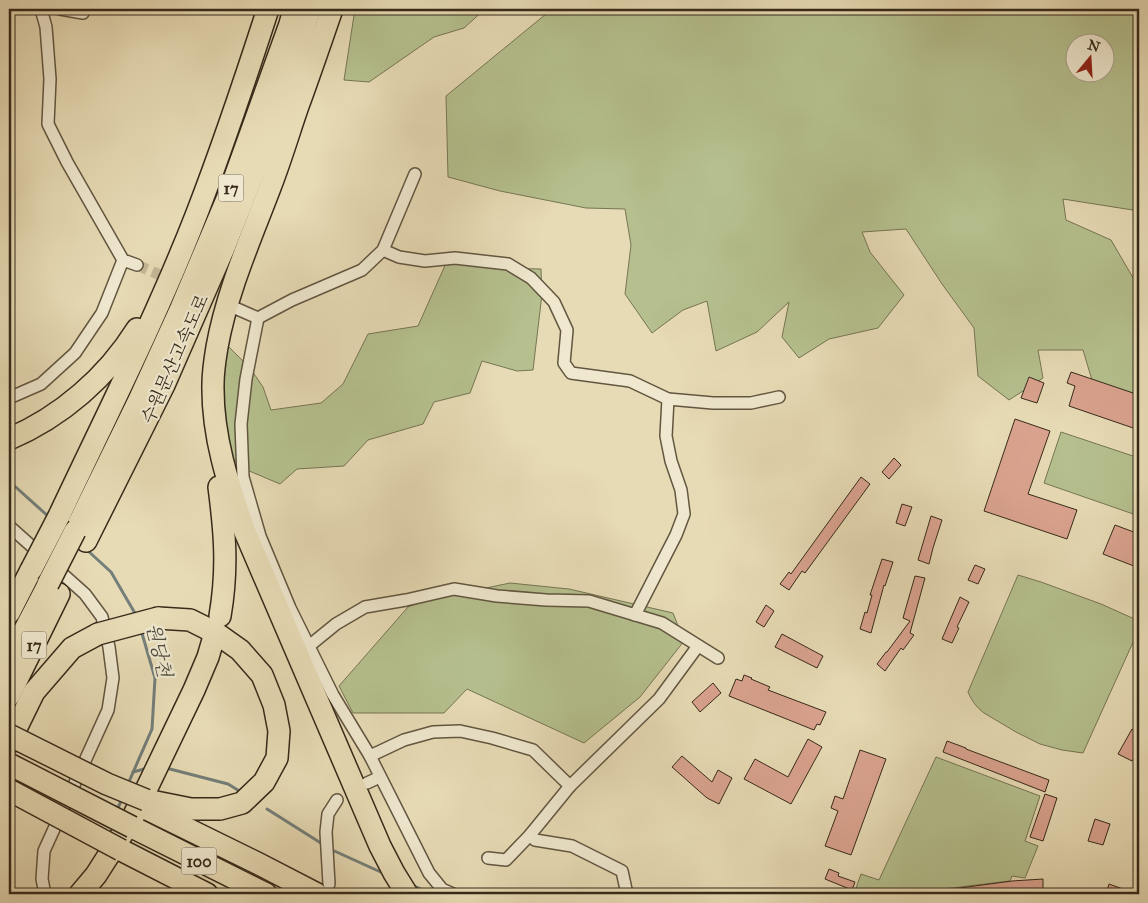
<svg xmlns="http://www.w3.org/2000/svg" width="1148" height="903" font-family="'IM FELL Great Primer','Noto Serif KR',serif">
<rect width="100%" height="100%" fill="#e7dbb5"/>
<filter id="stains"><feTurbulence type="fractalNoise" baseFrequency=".004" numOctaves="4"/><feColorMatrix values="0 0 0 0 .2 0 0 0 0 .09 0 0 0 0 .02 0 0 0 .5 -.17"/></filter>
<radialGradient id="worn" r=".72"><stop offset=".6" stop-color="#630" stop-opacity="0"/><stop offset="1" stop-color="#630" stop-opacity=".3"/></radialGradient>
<!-- green -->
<g fill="#b5c08e" stroke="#767554" fill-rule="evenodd">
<polygon points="355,9 485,9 464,28 434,37 369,82 344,80"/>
<path d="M542,9H1139V211L1063,199L1066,220L1111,240L1139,288V429L1125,421L1094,387L1083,350H1038L1043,378L1009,400L978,376L974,328L942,284L906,229L862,232L870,252L904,295L878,328L829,339L799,358L782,337L789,302L757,332L716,351L707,301L683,310L652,333L625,294L631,245L625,209L586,208L500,191L448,177L446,96L546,14ZM1076,42H1106V72H1076Z"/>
<polygon points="447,261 493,268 541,269 542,294 533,370 517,371 482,361 470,393 434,402 423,424 368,440 344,466 297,469 280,484 247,470 226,454 218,336 250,368 263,387 271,410 321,403 343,384 368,334 418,326"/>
<polygon points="1061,432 1139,458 1139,516 1044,483"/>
<path d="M1018,575L1041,582L1101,604L1139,621V629L1083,753L1062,750L1040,744L1016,732L984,713C976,707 972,701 968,692Z"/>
<polygon points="510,583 569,589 673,613 684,641 640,697 584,743 467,689 444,713 353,713 339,686 408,607 428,600"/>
<polygon points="936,757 1040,796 1025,841 1038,846 1025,878 1012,876 1010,881 902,894 854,894 861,874 879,880"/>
</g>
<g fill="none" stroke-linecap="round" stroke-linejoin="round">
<!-- stream -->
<g stroke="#747f7a" stroke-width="3">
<polyline points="9,481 49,517"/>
<polyline points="86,549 111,572 136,615"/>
<polyline points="166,768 228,784 241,792"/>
<polyline points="133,772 148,768"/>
<polyline points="128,784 152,729 155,678 141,630"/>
<polyline points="267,809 324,845"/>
<polyline points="116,812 122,799"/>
<polyline points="330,849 385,874"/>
<polyline points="412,885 432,894"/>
</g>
</g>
<!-- building -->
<g fill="#daa38f" stroke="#362a1a">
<polygon points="1071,372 1139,395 1139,430 1069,406 1075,386 1067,383"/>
<polygon points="1029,377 1044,383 1037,403 1021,398"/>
<polygon points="1015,419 1050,431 1028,494 1077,510 1067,539 984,511"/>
<polygon points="894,458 901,465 889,479 882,472"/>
<polygon points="861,477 870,484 805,573 802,571 789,590 780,584 789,572 791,574"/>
<polygon points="902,504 912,507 905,526 896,523"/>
<polygon points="931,516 942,520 933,548 929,564 918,560"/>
<polygon points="1115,525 1139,534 1139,568 1103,554"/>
<polygon points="882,559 893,562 885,586 884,585 871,633 860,629 865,612 867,613 872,595 870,595"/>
<polygon points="975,565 985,569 978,584 968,580"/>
<polygon points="915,576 925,578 910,633 914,635 903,650 901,648 885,671 877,664 886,652 887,652 910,621 903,618"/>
<polygon points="960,597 969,602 957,627 959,628 952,643 942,639"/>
<polygon points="766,605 774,611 764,627 756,622"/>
<polygon points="782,634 823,656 817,668 775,647"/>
<polygon points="744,675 752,678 751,679 770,687 768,690 826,712 820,725 817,724 814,730 729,696 736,679 742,681"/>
<polygon points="713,683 721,693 700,712 692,702"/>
<polygon points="1132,729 1139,733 1139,749 1132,761 1118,754"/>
<polygon points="808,739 822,747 791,804 744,779 755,759 788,777"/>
<polygon points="947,741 966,748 966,749 1049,780 1045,792 943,752"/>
<polygon points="860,750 886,759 851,855 825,846 838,811 831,808 835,796 843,799"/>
<polygon points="682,756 712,782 718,770 732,778 719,804 707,798 672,767"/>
<polygon points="1045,794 1057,798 1043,841 1030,837"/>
<polygon points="1095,819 1110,824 1103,845 1088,841"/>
<polygon points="829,869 839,873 838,876 855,882 852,890 825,879"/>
<polygon points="1043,879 1043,890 1014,892 1014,891 988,894 952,894 952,889 1012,881"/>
<polygon points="1109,884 1134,893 1134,894 1106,894"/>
</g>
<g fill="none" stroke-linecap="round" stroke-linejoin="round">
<!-- street-tunnel -->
<polyline stroke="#c4b896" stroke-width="11" stroke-dasharray="11 5.5" stroke-linecap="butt" points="137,265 172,280"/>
<defs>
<g id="street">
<polyline points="41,9 46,27 50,79 48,124 67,162 123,260 137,265"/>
<polyline points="60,9 83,13"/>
<polyline points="383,250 399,257 425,261 455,258 508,264 531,278 554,302 567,330 564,363 571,373 630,381 668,399 713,403 751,403 779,397"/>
<polyline points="235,308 258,318 246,379 241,424 243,477 260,536 290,608 333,695 370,756 429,873 442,889 453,894"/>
<polyline points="258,318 292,300 362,270 383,250 415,174"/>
<polyline points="9,398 41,384 75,353 102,313 123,260"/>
<polyline points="9,526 85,594 102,617 109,647 113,678 108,710 44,851 42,879 45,894"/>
<polyline points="635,615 676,535 684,514 681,490 671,461 666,436 668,399"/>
<polyline points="309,646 336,624 365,607 406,600 454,589 497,596 546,600 589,601 662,623 718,658"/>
<polyline points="370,756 404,740 433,732 460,731 492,738 533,750 570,786"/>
<polyline points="367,783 380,777"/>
<polyline points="530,835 535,840 572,846 622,871 627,894"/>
<polyline points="488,858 506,860 530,835 570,786 659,699 698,646"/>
<polyline points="329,884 326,832 328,814 337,800"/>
</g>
<g id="highway">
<path d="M332,9C321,41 310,73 298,106C289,132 281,159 271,185C251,238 227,291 217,347C215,359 213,372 213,384C212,436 228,484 245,532L380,846L394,873L407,894"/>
<path d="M9,439C61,417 107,377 137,329"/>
<path d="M219,487C225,533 228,569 220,616"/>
<path d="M59,516C106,416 157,316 197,213C223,146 246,77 268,9"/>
<polyline points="75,531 139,400 181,308 227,199 290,24 294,9"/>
<polyline points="86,541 164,385 223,250 266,142 310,9"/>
<polyline points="9,613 31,570"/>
<polyline points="9,660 48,585"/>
<polyline points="9,696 59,594"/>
<polyline points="9,743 34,692 72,648 98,634"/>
<polyline points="146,800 191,809 220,809 242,803 264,782 277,758 279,731 274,705 262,675 240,650 216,633 190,620 158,618"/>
<polyline points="145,808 257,863 317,894"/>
<polyline points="132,827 266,894"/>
<polyline points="121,850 207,894"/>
<polyline points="80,894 96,875 133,817 194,690 208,657 213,640"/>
</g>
</defs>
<!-- street casing -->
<use href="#street" stroke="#625641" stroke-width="14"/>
<!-- highway casing -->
<use href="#highway" stroke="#362a1a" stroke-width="24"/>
<!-- street -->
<use href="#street" stroke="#efe8cf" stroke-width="11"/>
<!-- highway -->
<use href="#highway" stroke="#e7dbb5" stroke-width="21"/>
<defs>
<g id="highway-bridge">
<polyline points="31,570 59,516"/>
<polyline points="48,584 75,531"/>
<polyline points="98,634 158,618"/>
<polyline points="9,735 107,784 146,800"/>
<polyline points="9,764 132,827"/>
<polyline points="9,790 121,850"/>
</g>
</defs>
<!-- highway-bridge casing -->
<use href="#highway-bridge" stroke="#362a1a" stroke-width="24" stroke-linecap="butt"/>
<!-- highway-bridge -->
<use href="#highway-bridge" stroke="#e7dbb5" stroke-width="21"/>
</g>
<g text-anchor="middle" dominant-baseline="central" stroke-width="4.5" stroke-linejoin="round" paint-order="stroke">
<!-- shield labels -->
<g fill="#efe8cf" stroke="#6e6350" stroke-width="1">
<rect x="218.5" y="174.5" width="25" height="27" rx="4"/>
<rect x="21.5" y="631.5" width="25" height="27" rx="4"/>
<rect x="181.5" y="847.5" width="35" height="27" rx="4"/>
</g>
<g font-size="16" font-weight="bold" fill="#362a1a">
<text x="231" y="188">17</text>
<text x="34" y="645">17</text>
<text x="199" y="861">100</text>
</g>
<!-- street labels -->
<g font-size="18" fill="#362a1a" stroke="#efe8cf">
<text transform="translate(175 359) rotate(-66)">수원문산고속도로</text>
</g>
<!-- water labels -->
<g font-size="19" font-style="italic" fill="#504e42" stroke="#efe8cf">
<text transform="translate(159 650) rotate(77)">원당천</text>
</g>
</g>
<!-- margin -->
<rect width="1148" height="903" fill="none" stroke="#e7dbb5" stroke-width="30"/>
<rect x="10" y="10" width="1128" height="883" fill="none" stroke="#362a1a" stroke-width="2.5"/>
<rect x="15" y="15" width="1118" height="873" fill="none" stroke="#362a1a"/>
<!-- north arrow -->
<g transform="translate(1090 58) rotate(18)"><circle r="24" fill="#efe8cf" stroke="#a59c87"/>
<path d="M0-4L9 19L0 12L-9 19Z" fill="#8f2418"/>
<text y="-8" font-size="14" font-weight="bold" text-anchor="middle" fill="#362a1a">N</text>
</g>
<rect width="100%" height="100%" filter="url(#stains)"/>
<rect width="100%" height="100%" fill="url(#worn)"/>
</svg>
